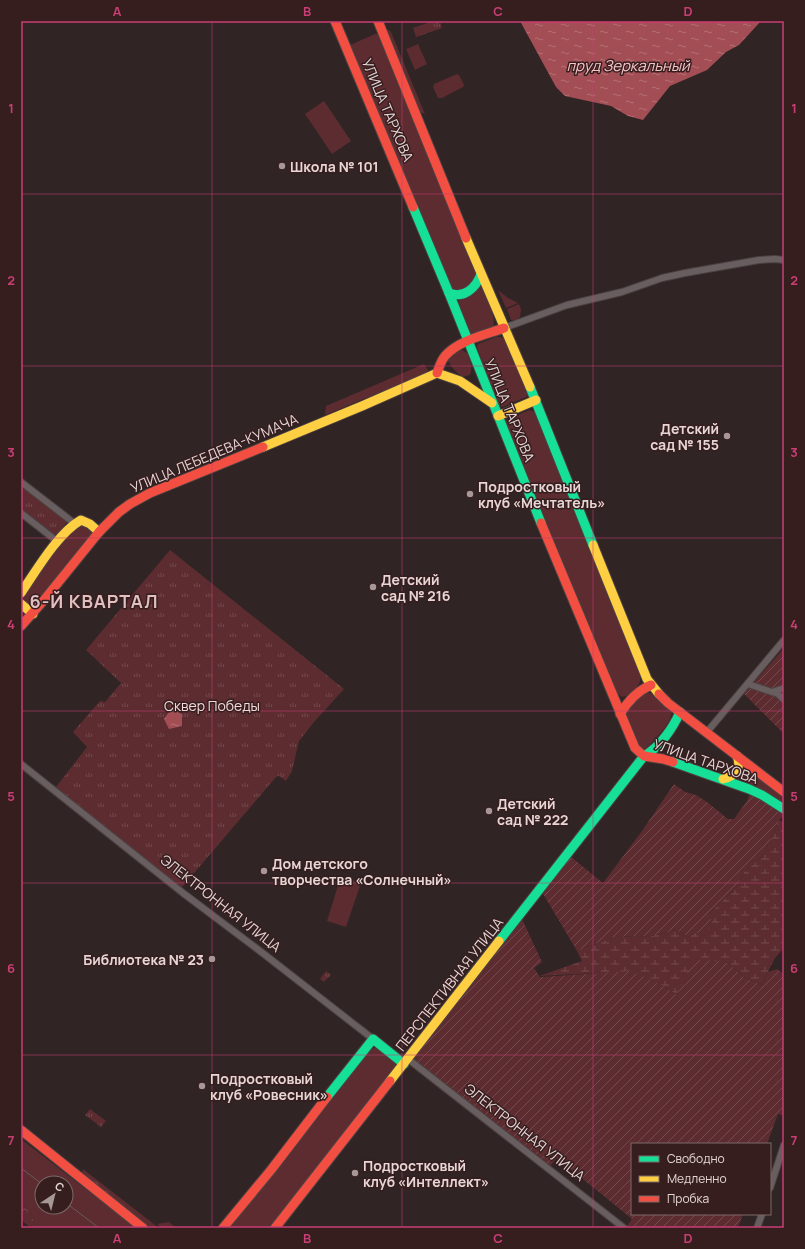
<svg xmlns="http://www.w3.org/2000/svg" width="805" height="1249" font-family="Manrope,sans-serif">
<defs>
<pattern id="forest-crowns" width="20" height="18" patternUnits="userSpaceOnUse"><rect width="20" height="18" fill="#5c2c30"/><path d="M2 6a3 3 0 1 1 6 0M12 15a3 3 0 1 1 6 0" fill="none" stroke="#734a4d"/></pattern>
<pattern id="wetland-marsh" width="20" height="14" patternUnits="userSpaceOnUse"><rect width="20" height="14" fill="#5c2c30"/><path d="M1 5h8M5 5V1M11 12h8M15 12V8" fill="none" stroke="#734a4d"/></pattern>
<pattern id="park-tufts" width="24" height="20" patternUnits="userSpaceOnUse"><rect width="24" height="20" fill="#5c2c30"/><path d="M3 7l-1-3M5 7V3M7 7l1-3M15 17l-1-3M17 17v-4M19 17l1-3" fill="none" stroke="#734a4d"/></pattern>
<pattern id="garden-furrows" width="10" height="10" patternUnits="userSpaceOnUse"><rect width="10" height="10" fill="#5c2c30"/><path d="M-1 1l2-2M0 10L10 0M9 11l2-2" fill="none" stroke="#734a4d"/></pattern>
<pattern id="water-ripples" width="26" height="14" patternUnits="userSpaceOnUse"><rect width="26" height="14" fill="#a34e55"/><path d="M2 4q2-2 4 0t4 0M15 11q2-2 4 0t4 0" fill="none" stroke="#b46f75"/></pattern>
</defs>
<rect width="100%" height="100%" fill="#302424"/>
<!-- grass -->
<g fill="#5c2c30" fill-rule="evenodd">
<polygon points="389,30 391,32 425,114 420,112 387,31"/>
<polygon points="375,34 379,34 477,276 465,292 455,292 452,288 350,45"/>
<polygon points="418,44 427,64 415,70 406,49"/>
<polygon points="457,74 459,75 464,85 463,87 442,98 438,98 433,87 434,84"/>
<polygon points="324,101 351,141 332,154 305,114"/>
<path d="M479,285L481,286C486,299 497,315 493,329L473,336L469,333L457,305L460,299Z"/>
<polygon points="498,290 508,298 518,303 506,308"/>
<polygon points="519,304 521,309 520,317 516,320 511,320 507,309"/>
<polygon points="496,337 500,337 505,339 529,394 526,397 502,407 497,403 477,347 478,344"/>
<path d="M462,350L467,353C470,359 473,367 470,375L463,377C457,374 449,365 447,358L450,354Z"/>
<polygon points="424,364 428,370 427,373 325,415 326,406"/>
<path d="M529,410L533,411L536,414L640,673C643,684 632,696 622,697L617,693L506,431L505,422L507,420Z"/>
<polygon points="82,523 92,532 92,534 35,606 28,606 22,600 22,595 76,525"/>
<path d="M646,692L652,694L672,711C671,725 655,738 647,748L641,750L638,747C630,729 618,719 634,702C638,697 640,694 646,692Z"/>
<path d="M744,766L784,796V804L764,791L738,780C736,775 740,768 744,766Z"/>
<polygon points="341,876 361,883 346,927 327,921"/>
<polygon points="376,1047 397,1060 398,1066 272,1228 229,1228 366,1054 370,1050"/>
<path d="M21,1139L136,1228H29L34,1223L32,1217L21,1199ZM42,1183H66V1207H42Z"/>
<polygon points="83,1169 159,1228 148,1228 82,1175"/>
</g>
<!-- forest -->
<g fill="url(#forest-crowns)">
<polygon points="89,1176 153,1225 153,1227 149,1228 90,1180 88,1177"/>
<polygon points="21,1199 32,1217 34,1223 30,1227 21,1220"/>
<polygon points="169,1222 176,1228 162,1228 157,1224"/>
</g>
<!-- wetland -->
<polygon fill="url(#wetland-marsh)" points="779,820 784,822 784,948 775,958 761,985 744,977 725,961 677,995 658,983 597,973 539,976 582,961 577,951 613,937 652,936 676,930 688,937 696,932 699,936 708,915 735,889 744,872 762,856 769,844"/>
<!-- park -->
<g fill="url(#park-tufts)">
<polygon points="433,21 440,21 442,28 416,37 413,28"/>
<polygon points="21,486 67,522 56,536 21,508"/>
<polygon points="170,550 344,689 314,722 299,741 292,771 286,781 279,776 276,777 183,886 180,887 56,787 87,747 73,732 100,701 105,702 121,683 86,650"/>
<polygon points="326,971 331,975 324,982 320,979"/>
<polygon points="90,1109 106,1121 101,1127 85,1115"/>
</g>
<!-- garden -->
<g fill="url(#garden-furrows)">
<polygon points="784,648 784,734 744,694"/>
<polygon points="674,784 685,792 696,795 707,802 728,819 734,819 747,801 749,795 764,801 784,815 779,820 769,844 762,856 744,872 735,889 708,915 714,925 699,937 696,932 688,937 676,930 652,936 613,937 577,951 542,892 570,856 603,883 642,831"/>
<polygon points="522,919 542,962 534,968 540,977 631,971 658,983 677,995 693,960 725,961 744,977 761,985 768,972 777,969 784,974 784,1116 778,1114 767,1144 632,1144 632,1214 743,1214 738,1228 628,1228 627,1226 632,1219 557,1158 550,1166 417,1062 414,1058 415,1053"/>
</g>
<!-- water -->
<g fill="url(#water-ripples)">
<polygon points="520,21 761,21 739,45 726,52 707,70 670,86 643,120 628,116 611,106 565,96 556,87"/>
<polygon points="171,709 182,714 182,726 169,729 164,719"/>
</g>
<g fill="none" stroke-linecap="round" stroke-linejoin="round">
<defs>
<g id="street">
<polyline points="504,328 567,305 622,292 662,278 685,273 759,260 775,259 784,260"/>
<polyline points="21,482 74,523"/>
<polyline points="21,513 58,542"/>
<polyline points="748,684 778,694 784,700"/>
<polyline points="772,692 784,688"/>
<polyline points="707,732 784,640"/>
<polyline points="21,764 183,893 260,951 373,1039"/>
<polyline points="408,1059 624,1228"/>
<polyline points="770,1188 784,1145"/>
<polyline points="757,1228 762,1214"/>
</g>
<g id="fast">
<polyline points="413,207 449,293 541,523"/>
<path d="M449,293C464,299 476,288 481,274"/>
<polyline points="530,387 593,545"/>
<polyline points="673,762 749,789 762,795 784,809"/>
<path d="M499,941L644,756C660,747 673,728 680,712"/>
<polyline points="327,1097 373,1039 404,1064"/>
</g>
<g id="slow">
<polyline points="466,238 530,387"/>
<polyline points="498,416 536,400"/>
<polyline points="263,447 362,406 437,373 460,381 492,403"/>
<polyline points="593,545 647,679 659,694"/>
<path d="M21,593C36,571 58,533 81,520L90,524L99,532"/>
<polyline points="21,604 33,614"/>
<path d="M723,779C735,776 742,768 737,756"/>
<polyline points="390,1081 499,941"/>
</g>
<g id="jam">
<polyline points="335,21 413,207"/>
<polyline points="378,21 466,238"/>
<path d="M437,373C439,367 441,361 445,356C459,340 485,335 504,328"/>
<polyline points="541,523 635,748 644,756 663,759 673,762"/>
<polyline points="21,626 44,600 99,532 119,512 130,504 150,493 263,447"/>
<polyline points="659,694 668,703 784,792"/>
<path d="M620,714C628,701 637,691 651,685"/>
<polyline points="21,1130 143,1228"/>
<polyline points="223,1228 271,1170 327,1097"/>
<polyline points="275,1228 390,1081"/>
</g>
</defs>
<!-- street casing -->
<use href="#street" stroke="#4d4242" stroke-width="8"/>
<!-- fast casing -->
<use href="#fast" stroke="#4d4242" stroke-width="11"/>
<!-- slow casing -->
<use href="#slow" stroke="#4d4242" stroke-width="11"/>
<!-- jam casing -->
<use href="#jam" stroke="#4d4242" stroke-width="11"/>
<!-- street -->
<use href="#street" stroke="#695e5f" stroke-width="6"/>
<!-- fast -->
<use href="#fast" stroke="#16e098" stroke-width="9"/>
<!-- slow -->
<use href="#slow" stroke="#ffcf43" stroke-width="9"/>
<!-- jam -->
<use href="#jam" stroke="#f24e42" stroke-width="9"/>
<!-- tram -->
<g stroke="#665b5b" stroke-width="1">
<polyline points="21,1168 42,1184"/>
<polyline points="66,1203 99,1228"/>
</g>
</g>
<!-- grid -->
<path fill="none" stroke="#c93e74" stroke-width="1" stroke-opacity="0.55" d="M212,21V1228M402,21V1228M593,21V1228M21,194H784M21,366H784M21,538H784M21,711H784M21,883H784M21,1055H784"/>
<!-- markers -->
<g fill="#a79898" stroke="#361e1f" stroke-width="1.5">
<circle cx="282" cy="166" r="4"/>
<circle cx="727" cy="436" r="4"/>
<circle cx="470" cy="494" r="4"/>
<circle cx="373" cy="587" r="4"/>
<circle cx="489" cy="811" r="4"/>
<circle cx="264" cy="871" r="4"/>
<circle cx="212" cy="959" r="4"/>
<circle cx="202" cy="1086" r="4"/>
<circle cx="355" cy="1173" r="4"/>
</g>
<g text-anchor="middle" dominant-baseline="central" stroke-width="3" stroke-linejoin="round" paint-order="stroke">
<!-- street labels -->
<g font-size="14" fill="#e7d6d6" stroke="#361e1f">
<text transform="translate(388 110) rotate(67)">УЛИЦА ТАРХОВА</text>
<text transform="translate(510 410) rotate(68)">УЛИЦА ТАРХОВА</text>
<text transform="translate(214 453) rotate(-23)">УЛИЦА ЛЕБЕДЕВА-КУМАЧА</text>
<text transform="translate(706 761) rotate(19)">УЛИЦА ТАРХОВА</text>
<text transform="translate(221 903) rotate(38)">ЭЛЕКТРОННАЯ УЛИЦА</text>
<text transform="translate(449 984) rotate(-52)">ПЕРСПЕКТИВНАЯ УЛИЦА</text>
<text transform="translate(525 1132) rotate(38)">ЭЛЕКТРОННАЯ УЛИЦА</text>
</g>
<!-- poi labels -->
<g font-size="14" font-weight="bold" fill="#e7d6d6" stroke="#361e1f" text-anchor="start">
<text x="290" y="166">Школа № 101</text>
<text x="719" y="428" text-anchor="end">Детский<tspan x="719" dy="16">сад № 155</tspan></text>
<text x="478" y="486">Подростковый<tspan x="478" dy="16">клуб «Мечтатель»</tspan></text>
<text x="381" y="579">Детский<tspan x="381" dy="16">сад № 216</tspan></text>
<text x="497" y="803">Детский<tspan x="497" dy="16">сад № 222</tspan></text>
<text x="272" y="863">Дом детского<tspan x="272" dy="16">творчества «Солнечный»</tspan></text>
<text x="204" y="959" text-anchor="end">Библиотека № 23</text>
<text x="210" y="1078">Подростковый<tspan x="210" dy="16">клуб «Ровесник»</tspan></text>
<text x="363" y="1165">Подростковый<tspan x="363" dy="16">клуб «Интеллект»</tspan></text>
</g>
<!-- park labels -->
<g font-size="14" fill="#f3d8d8" stroke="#361e1f">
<text x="212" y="705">Сквер Победы</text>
</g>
<!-- water labels -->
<g font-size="15" font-style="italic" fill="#f8c4c6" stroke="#361e1f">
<text x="628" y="65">пруд Зеркальный</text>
</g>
<!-- district labels -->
<g font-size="18" font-weight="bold" letter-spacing="1" fill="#e0bfc0" stroke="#361e1f">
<text x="94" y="601">6-Й КВАРТАЛ</text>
</g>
</g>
<!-- border -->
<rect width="805" height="1249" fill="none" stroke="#361e1f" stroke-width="44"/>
<!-- legend -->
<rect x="631" y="1143" width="140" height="72" fill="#361e1f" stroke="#7d6868"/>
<rect x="639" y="1156" width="20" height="6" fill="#16e098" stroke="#7d6868"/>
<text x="667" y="1163" font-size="12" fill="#e7d6d6">Свободно</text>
<rect x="639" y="1176" width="20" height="6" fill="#ffcf43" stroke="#7d6868"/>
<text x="667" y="1183" font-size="12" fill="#e7d6d6">Медленно</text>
<rect x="639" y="1196" width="20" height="6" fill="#f24e42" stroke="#7d6868"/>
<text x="667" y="1203" font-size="12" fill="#e7d6d6">Пробка</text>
<!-- north arrow -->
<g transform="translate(54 1195) rotate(35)"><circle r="19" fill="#361e1f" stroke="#7d6868"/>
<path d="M0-3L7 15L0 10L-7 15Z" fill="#a79898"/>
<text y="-6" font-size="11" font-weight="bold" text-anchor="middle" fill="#e7d6d6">С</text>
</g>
<rect x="22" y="22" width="761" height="1205" fill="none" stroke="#c93e74" stroke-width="1.5"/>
<g font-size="13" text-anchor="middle" font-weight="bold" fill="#c93e74">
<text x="117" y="16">A</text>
<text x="307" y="16">B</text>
<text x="498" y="16">C</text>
<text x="688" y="16">D</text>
<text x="11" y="113">1</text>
<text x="794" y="113">1</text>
<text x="11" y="285">2</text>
<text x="794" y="285">2</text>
<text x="11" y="457">3</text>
<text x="794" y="457">3</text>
<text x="11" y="629">4</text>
<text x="794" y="629">4</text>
<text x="11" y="801">5</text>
<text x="794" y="801">5</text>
<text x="11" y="973">6</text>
<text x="794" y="973">6</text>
<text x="11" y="1145">7</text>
<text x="794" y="1145">7</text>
<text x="117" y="1243">A</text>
<text x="307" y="1243">B</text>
<text x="498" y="1243">C</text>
<text x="688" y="1243">D</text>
</g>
</svg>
